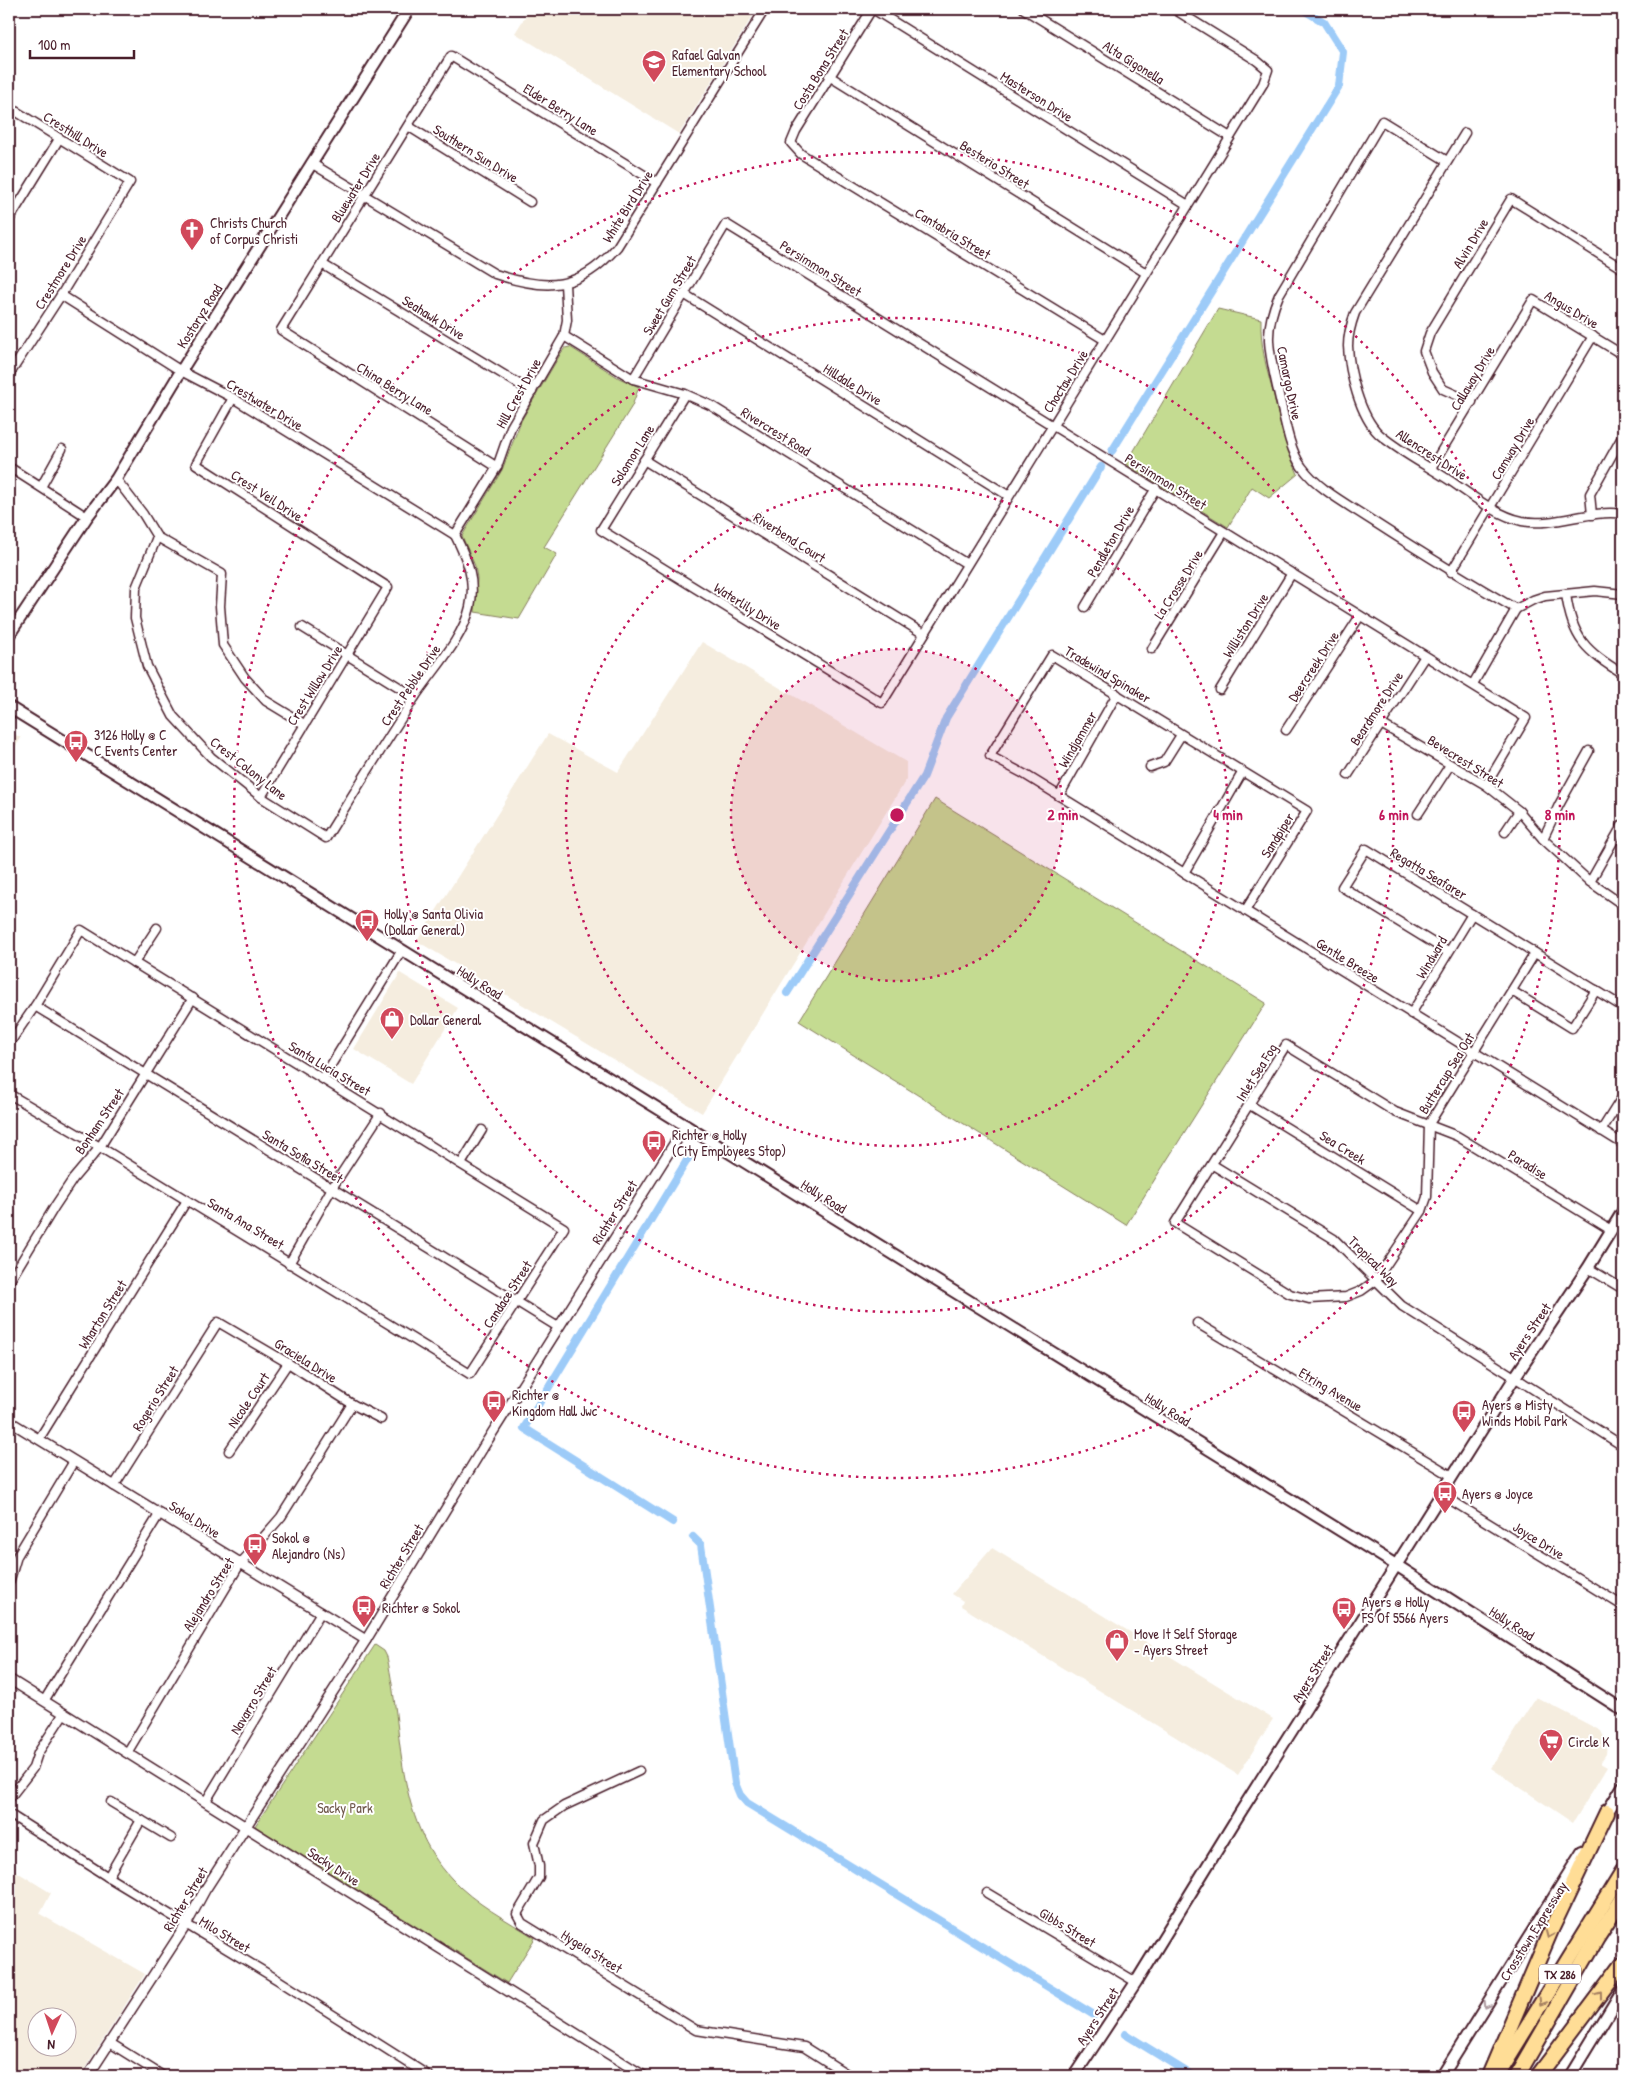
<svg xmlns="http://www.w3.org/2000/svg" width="1632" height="2085" font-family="'Patrick Hand',sans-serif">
<rect width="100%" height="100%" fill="#fff"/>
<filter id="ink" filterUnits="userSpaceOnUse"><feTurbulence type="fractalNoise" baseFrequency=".02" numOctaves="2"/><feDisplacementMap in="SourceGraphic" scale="10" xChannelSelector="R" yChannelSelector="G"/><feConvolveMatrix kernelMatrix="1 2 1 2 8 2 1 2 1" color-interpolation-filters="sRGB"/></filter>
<g filter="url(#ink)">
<!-- built -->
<g fill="#f5eddf" fill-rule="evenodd">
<polygon points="530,9 757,9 679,134 515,33"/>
<polygon points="702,642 906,762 906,780 702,1113 417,941 548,734 618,772"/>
<polygon points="9,731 21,738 9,757"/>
<polygon points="400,973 458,1008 411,1084 354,1049"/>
<polygon points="992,1548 1273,1719 1238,1775 961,1606 963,1601 952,1594"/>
<polygon points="1536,1697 1601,1731 1607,1743 1606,1754 1600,1763 1607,1767 1573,1823 1491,1768"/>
<path d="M9,1867L51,1893L40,1914L145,1974L80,2076H9ZM38,2018H68V2048H38Z"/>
</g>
<!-- green -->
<g fill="#c4db91" stroke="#877d5e">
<path d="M1218,309L1261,319C1260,346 1267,371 1274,396C1280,423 1286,449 1298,474L1269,498L1252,487L1228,527L1126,464Z"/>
<polygon points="570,347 619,378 639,387 632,406 544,547 557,554 519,619 475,612 477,578 475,566 462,536 502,470 521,421 561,353 565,348"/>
<polygon points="935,799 1266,1003 1126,1225 799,1021"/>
<path d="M375,1645L384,1651L387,1657C404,1733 394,1818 452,1879C475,1904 507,1920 535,1938L507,1983L255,1826Z"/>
</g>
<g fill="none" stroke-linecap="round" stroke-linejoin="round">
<!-- canal -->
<g stroke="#9dcbf8" stroke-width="8">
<polyline points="1112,451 1339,86 1343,52 1324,22 1302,9"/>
<polyline points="787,993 924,776 946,718 1101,467"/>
<polyline points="673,1522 524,1428 689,1157"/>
<polyline points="693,1537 701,1545 735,1783 740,1795 747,1803 1094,2015"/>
<polyline points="1125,2034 1193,2076"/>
</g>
<defs>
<g id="minor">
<polyline points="872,9 796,131 791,143 801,154 1105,340"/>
<polyline points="873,9 1188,205"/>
<polyline points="1024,9 1230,137"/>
<polyline points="829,76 1146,273"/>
<polyline points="9,107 130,182 61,295 9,375"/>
<polyline points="408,126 530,202"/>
<path d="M1465,133L1355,313C1351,324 1348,335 1348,346C1349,372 1360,416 1379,434C1400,452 1426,465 1449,480C1470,494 1497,516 1522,521C1556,527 1589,509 1623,514"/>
<path d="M1447,161L1382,121L1279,295C1263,332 1269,350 1277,387C1283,409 1288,449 1302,467C1319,490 1347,504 1371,520C1419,551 1467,581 1516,609"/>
<path d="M311,163L495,274C546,291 579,291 617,247L765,9"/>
<polyline points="9,220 59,139"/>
<polyline points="322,264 532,392"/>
<polyline points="684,294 1009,496"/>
<polyline points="61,295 181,371 233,398 455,535"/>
<polyline points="564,336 633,379 685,394 710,405 967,564"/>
<polyline points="633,379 726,224 1526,718 1486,785"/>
<polyline points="685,394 601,530 882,703 1263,84 1268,70 1256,60 1174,9"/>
<polyline points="233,398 196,464 388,587 261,797"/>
<polyline points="1472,402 1443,389 1432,372 1424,351 1430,333 1511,199 1623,269"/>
<polyline points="644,460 924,634"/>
<polyline points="9,467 87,517"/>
<polyline points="497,467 281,330 451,56 657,183"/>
<polyline points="1431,468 1533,300 1623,355"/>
<polyline points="116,479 143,514 157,537 222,574 220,606 223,645 245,678 266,701 304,724"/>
<polyline points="41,487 62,449"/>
<polyline points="1592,515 1590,494 1621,439"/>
<polyline points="455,535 497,467 511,427 564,336 567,320 565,284"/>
<path d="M157,537L136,588L135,618L147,666L173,716L211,757L261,797L326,838C355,791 384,744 415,697C433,670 463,639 470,607C476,580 467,559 455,535"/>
<polyline points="1451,572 1593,336"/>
<path d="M1566,594C1572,639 1586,651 1623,674"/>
<polyline points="1085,607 1156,488"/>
<polyline points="302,627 415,697"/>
<polyline points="1152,649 1224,532"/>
<polyline points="1473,684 1516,609 1533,600 1545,596 1595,591 1623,594"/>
<polyline points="1220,690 1292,573"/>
<polyline points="1381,724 1486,785 1519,811 1543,839 1590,882 1623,905"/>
<polyline points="1286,730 1360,616"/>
<polyline points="1150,767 1164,762 1181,735"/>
<polyline points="1348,775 1425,656"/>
<polyline points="1059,796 1117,694"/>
<polyline points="1418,814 1450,765"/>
<polyline points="1505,832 1519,811"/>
<polyline points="1543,839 1559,805 1589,751"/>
<polyline points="1184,873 1242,773"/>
<polyline points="1590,882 1623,824"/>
<polyline points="1245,911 1307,811 1052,655 990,756 1024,774 1623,1144"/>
<polyline points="1448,952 1342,887 1366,849 1623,1007"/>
<polyline points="1535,953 1429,1124 1427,1197 1422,1211 1382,1271 1375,1281 1361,1291 1346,1297 1309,1299 1290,1294 1175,1223 1286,1045 1395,1112 1457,1136 1611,1230"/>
<polyline points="134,963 157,928"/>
<polyline points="1512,991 1572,1028 1596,990"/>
<polyline points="35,1006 558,1327"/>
<polyline points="1411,1014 1472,914"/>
<polyline points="9,1044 35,1006 81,930 564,1228 470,1374 100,1147 9,1094"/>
<polyline points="323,1078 402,950"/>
<polyline points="1250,1105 1422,1211"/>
<polyline points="1601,1131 1623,1096"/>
<polyline points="461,1164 482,1130"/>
<polyline points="1213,1165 1334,1239 1402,1306 1623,1446"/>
<polyline points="289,1264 332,1188 381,1113"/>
<polyline points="1588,1268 1623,1289"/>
<polyline points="9,1282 55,1206 73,1179 100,1147 193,998"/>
<polyline points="1197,1323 1452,1476"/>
<polyline points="39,1439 186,1202"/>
<polyline points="229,1451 288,1363"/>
<polyline points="114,1486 218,1322 288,1363 352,1404 381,1419"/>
<polyline points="1441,1494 1623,1606"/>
<polyline points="9,1583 17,1556 74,1461"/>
<polyline points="44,1701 160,1513"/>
<polyline points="127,1753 240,1564 281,1517 352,1404"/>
<polyline points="639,1771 564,1806 544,1820 534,1843 539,1866 539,1877 517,1914 522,1923 696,2030 804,2047 850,2076"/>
<polyline points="9,1799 33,1768 38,1753 64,1713"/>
<polyline points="206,1801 321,1612"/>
<polyline points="111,1802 171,1838"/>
<polyline points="9,1814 108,1877 278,1980 429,2076"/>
<polyline points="108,1877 141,1820"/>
<polyline points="987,1893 1136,1982"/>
<polyline points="110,2043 163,2076"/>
</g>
<g id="tertiary">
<polyline points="9,1421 366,1640"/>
<polyline points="9,1679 644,2076"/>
<polyline points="88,2076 186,1925 205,1890 366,1640 484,1446 686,1125"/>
</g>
<g id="secondary">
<polyline points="9,635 87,517 116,479 181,371 409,9"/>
<polyline points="9,707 1396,1565 1623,1710"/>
<polyline points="1604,1817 1623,1786"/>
<polyline points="1074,2076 1136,1982 1238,1816 1515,1377 1588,1268 1623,1211"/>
<polyline points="1442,2076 1582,1852"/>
<polyline points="1570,2076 1623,1989"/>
</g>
<g id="motorway">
<polyline points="1497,2075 1623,1871"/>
<polyline points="1489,2076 1551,1930 1607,1812"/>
<polyline points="1517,2076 1597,1938 1623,1898"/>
<polyline points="1538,2076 1623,1963"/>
</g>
</defs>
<!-- minor casing -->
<use href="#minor" stroke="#4a1f2b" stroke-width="11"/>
<!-- tertiary casing -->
<use href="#tertiary" stroke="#4a1f2b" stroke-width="12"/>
<!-- secondary casing -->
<use href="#secondary" stroke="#4a1f2b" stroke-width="14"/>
<!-- motorway casing -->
<use href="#motorway" stroke="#4a1f2b" stroke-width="18"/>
<!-- minor -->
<use href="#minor" stroke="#fff" stroke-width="8"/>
<!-- tertiary -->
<use href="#tertiary" stroke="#fff" stroke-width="9"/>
<!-- secondary -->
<use href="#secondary" stroke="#fff" stroke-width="10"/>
<!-- motorway -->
<use href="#motorway" stroke="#ffdd96" stroke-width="14"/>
</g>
<!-- one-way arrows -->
<defs><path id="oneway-chevron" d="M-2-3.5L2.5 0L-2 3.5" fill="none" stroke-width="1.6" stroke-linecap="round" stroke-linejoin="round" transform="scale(1.25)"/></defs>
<g stroke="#a47e60">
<use href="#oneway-chevron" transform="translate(1549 1935) rotate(113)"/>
<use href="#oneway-chevron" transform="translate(1599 1995) rotate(-53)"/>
<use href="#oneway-chevron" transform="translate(1542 2002) rotate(122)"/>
</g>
<use stroke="#ae9aa0" href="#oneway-chevron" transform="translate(1486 2005) rotate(122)"/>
</g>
<!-- distance rings -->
<circle cx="897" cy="815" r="166" fill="#c2185b" fill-opacity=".12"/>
<g fill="none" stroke="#c2185b" stroke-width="2.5" stroke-dasharray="2.5 5">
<circle cx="897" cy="815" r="166"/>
<circle cx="897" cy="815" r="331"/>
<circle cx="897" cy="815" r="497"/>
<circle cx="897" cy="815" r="663"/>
</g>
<!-- icons -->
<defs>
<symbol id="school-pin" viewBox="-11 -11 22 30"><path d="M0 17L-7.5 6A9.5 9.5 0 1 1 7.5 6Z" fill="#d1495b" stroke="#fff"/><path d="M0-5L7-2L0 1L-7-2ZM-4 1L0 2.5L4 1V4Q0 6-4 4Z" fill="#fff"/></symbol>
<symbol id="church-pin" viewBox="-11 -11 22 30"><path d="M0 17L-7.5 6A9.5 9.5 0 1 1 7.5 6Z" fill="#d1495b" stroke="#fff"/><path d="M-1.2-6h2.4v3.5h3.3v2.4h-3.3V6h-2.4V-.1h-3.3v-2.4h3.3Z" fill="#fff"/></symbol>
<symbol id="bus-pin" viewBox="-11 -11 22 30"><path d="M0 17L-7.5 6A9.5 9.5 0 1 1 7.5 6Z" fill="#d1495b" stroke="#fff"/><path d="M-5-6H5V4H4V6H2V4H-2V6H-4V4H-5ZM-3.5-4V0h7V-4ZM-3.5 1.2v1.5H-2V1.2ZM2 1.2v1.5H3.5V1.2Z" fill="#fff"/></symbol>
<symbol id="shop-pin" viewBox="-11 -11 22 30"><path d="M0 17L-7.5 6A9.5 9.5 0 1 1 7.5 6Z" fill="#d1495b" stroke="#fff"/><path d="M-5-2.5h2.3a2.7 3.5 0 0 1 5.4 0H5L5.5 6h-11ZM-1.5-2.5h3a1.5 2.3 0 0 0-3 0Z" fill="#fff"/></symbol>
<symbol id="supermarket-pin" viewBox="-11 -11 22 30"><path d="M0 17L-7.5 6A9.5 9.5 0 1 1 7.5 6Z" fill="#d1495b" stroke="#fff"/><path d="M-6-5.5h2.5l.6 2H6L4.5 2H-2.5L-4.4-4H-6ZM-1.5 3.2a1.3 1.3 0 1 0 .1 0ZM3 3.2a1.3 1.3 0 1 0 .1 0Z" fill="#fff"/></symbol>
</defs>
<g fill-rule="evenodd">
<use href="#school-pin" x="640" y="48" width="28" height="38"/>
<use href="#church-pin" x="178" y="216" width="28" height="38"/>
<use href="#bus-pin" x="62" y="728" width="28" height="38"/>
<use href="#bus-pin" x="353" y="907" width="28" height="38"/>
<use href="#shop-pin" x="378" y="1005" width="28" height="38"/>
<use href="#bus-pin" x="640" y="1128" width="28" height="38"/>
<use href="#bus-pin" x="480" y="1388" width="28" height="38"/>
<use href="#bus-pin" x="1450" y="1398" width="28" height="38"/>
<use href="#bus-pin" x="1431" y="1479" width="28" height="38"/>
<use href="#bus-pin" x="241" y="1531" width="28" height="38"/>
<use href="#bus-pin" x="350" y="1593" width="28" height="38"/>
<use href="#bus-pin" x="1330" y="1595" width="28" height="38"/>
<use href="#shop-pin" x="1103" y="1627" width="28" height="38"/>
<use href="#supermarket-pin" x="1537" y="1727" width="28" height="38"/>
</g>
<g text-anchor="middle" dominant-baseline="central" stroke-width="4" stroke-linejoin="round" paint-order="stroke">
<!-- shield labels -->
<rect fill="#fff" stroke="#80626b" stroke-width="1" x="1539" y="1964.5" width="42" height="19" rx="4"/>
<g font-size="12" font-weight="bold" fill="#4a1f2b">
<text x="1560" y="1974">TX 286</text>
</g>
<!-- poi labels -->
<g font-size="14" fill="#4a1f2b" stroke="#fff" text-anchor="start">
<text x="672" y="54">Rafael Galvan<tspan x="672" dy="16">Elementary School</tspan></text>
<text x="210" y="222">Christs Church<tspan x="210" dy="16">of Corpus Christi</tspan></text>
<text x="94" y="734">3126 Holly @ C<tspan x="94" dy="16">C Events Center</tspan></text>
<text x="384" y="913">Holly @ Santa Olivia<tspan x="384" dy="16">(Dollar General)</tspan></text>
<text x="410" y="1019">Dollar General</text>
<text x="672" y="1134">Richter @ Holly<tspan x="672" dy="16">(City Employees Stop)</tspan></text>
<text x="512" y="1394">Richter @<tspan x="512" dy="16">Kingdom Hall Jwc</tspan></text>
<text x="1482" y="1404">Ayers @ Misty<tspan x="1482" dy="16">Winds Mobil Park</tspan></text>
<text x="1462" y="1493">Ayers @ Joyce</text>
<text x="272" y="1537">Sokol @<tspan x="272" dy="16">Alejandro (Ns)</tspan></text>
<text x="1362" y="1601">Ayers @ Holly<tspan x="1362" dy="16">FS Of 5566 Ayers</tspan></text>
<text x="382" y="1607">Richter @ Sokol</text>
<text x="1134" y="1633">Move It Self Storage<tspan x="1134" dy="16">- Ayers Street</tspan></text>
<text x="1568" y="1741">Circle K</text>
</g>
<!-- street labels -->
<g font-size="14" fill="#4a1f2b" stroke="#fff">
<text transform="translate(1134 62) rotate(32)">Alta Gigonella</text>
<text transform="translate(820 69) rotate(-58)">Costa Bona Street</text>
<text transform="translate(1037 96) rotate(32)">Masterson Drive</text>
<text transform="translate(561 109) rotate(32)">Elder Berry Lane</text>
<text transform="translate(76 134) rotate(32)">Cresthill Drive</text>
<text transform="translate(476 153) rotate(32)">Southern Sun Drive</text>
<text transform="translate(995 164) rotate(32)">Besterio Street</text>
<text transform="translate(355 187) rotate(-58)">Bluewater Drive</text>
<text transform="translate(627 206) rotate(-58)">White Bird Drive</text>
<text transform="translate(953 233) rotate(31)">Cantabria Street</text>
<text transform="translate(1470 243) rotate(-59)">Alvin Drive</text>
<text transform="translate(821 268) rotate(32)">Persimmon Street</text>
<text transform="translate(60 272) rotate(-58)">Crestmore Drive</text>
<text transform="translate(669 295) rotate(-59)">Sweet Gum Street</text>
<text transform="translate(1572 309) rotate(31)">Angus Drive</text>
<text transform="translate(199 316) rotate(-58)">Kostoryz Road</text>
<text transform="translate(434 317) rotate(32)">Seahawk Drive</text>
<text transform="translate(1472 378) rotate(-59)">Callaway Drive</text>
<text transform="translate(1065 381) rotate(-58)">Choctaw Drive</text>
<text transform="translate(1290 383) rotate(78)">Camargo Drive</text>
<text transform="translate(853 384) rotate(32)">Hilldale Drive</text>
<text transform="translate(395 388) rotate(32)">China Berry Lane</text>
<text transform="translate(518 393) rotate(-61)">Hill Crest Drive</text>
<text transform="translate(265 404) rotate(31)">Crestwater Drive</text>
<text transform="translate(776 431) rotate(32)">Rivercrest Road</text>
<text transform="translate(1512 448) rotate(-59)">Camway Drive</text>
<text transform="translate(1432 454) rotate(33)">Allencrest Drive</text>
<text transform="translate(632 455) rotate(-58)">Solomon Lane</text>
<text transform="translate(1166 481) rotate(32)">Persimmon Street</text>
<text transform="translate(267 495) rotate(33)">Crest Veil Drive</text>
<text transform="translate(790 537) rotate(32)">Riverbend Court</text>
<text transform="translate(1110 541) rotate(-60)">Pendleton Drive</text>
<text transform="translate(1178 584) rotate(-58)">La Crosse Drive</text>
<text transform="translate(748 606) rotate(32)">Waterlily Drive</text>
<text transform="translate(1245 625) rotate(-58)">Williston Drive</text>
<text transform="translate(1313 666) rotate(-57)">Deercreek Drive</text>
<text transform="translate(1108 674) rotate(31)">Tradewind Spinaker</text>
<text transform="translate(314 685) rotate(-58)">Crest Willow Drive</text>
<text transform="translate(410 685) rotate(-56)">Crest Pebble Drive</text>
<text transform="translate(1376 708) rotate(-57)">Beardmore Drive</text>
<text transform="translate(1077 739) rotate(-60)">Windjammer</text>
<text transform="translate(1466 761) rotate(32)">Bevecrest Street</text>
<text transform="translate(249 768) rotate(38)">Crest Colony Lane</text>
<text transform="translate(1277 835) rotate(-58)">Sandpiper</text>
<text transform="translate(1429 873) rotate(31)">Regatta Seafarer</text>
<text transform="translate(1431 957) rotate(-59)">Windward</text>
<text transform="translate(1348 960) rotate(32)">Gentle Breeze</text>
<text transform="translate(480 982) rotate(32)">Holly Road</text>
<text transform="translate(330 1068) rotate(31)">Santa Lucia Street</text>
<text transform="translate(1256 1072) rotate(-58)">Inlet Sea Fog</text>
<text transform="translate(1446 1073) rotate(-58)">Buttercup Sea Oat</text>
<text transform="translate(99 1121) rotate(-56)">Bonham Street</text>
<text transform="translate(1343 1147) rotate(32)">Sea Creek</text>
<text transform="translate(303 1156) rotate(31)">Santa Sofia Street</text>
<text transform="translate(1528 1164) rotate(32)">Paradise</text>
<text transform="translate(824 1196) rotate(32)">Holly Road</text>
<text transform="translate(614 1212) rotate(-58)">Richter Street</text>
<text transform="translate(246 1223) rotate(31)">Santa Ana Street</text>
<text transform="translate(1374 1261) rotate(45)">Tropical Way</text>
<text transform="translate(507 1294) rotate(-57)">Candace Street</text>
<text transform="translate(102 1314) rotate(-58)">Wharton Street</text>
<text transform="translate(1529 1331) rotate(-56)">Ayers Street</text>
<text transform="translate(306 1360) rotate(32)">Graciela Drive</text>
<text transform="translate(1331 1389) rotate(31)">Etring Avenue</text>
<text transform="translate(155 1398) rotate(-58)">Rogerio Street</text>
<text transform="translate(248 1400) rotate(-56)">Nicole Court</text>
<text transform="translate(1168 1409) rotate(32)">Holly Road</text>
<text transform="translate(195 1519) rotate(32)">Sokol Drive</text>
<text transform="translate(1539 1540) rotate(32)">Joyce Drive</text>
<text transform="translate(401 1556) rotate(-59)">Richter Street</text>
<text transform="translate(208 1594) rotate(-58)">Alejandro Street</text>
<text transform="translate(1512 1623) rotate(33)">Holly Road</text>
<text transform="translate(1312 1673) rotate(-58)">Ayers Street</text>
<text transform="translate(253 1700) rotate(-59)">Navarro Street</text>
<text transform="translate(334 1866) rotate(33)">Sacky Drive</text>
<text transform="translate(185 1899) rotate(-59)">Richter Street</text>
<text transform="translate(1068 1927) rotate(31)">Gibbs Street</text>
<text transform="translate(1533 1931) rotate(-58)">Crosstown Expressway</text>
<text transform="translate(225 1934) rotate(31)">Milo Street</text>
<text transform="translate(592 1951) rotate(32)">Hygeia Street</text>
<text transform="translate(1097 2016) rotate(-57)">Ayers Street</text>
</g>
<!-- park labels -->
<g font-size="14" fill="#6f574a" stroke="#fff">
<text x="345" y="1807">Sacky Park</text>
</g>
</g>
<circle cx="897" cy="815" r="8" fill="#c2185b" stroke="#fff" stroke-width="2.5"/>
<g font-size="15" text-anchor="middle" font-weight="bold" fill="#c2185b" stroke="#fff" stroke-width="4" stroke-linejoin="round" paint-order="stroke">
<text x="1063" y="820">2 min</text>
<text x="1228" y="820">4 min</text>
<text x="1394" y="820">6 min</text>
<text x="1560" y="820">8 min</text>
</g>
<!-- margin -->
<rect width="1632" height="2085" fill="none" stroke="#fff" stroke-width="30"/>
<rect x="15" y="15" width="1602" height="2055" fill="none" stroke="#4a1f2b" stroke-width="2" filter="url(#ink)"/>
<!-- north arrow -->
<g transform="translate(52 2032) rotate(183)"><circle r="24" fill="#ffffff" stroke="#b7a5aa"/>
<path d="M0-4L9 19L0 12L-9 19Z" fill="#d1495b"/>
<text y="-8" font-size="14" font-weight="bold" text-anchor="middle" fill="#4a1f2b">N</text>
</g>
<!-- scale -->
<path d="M30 50v8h104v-8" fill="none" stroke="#4a1f2b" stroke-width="2.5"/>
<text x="38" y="50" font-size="15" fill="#4a1f2b" stroke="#ffffff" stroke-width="4" paint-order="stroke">100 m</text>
</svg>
